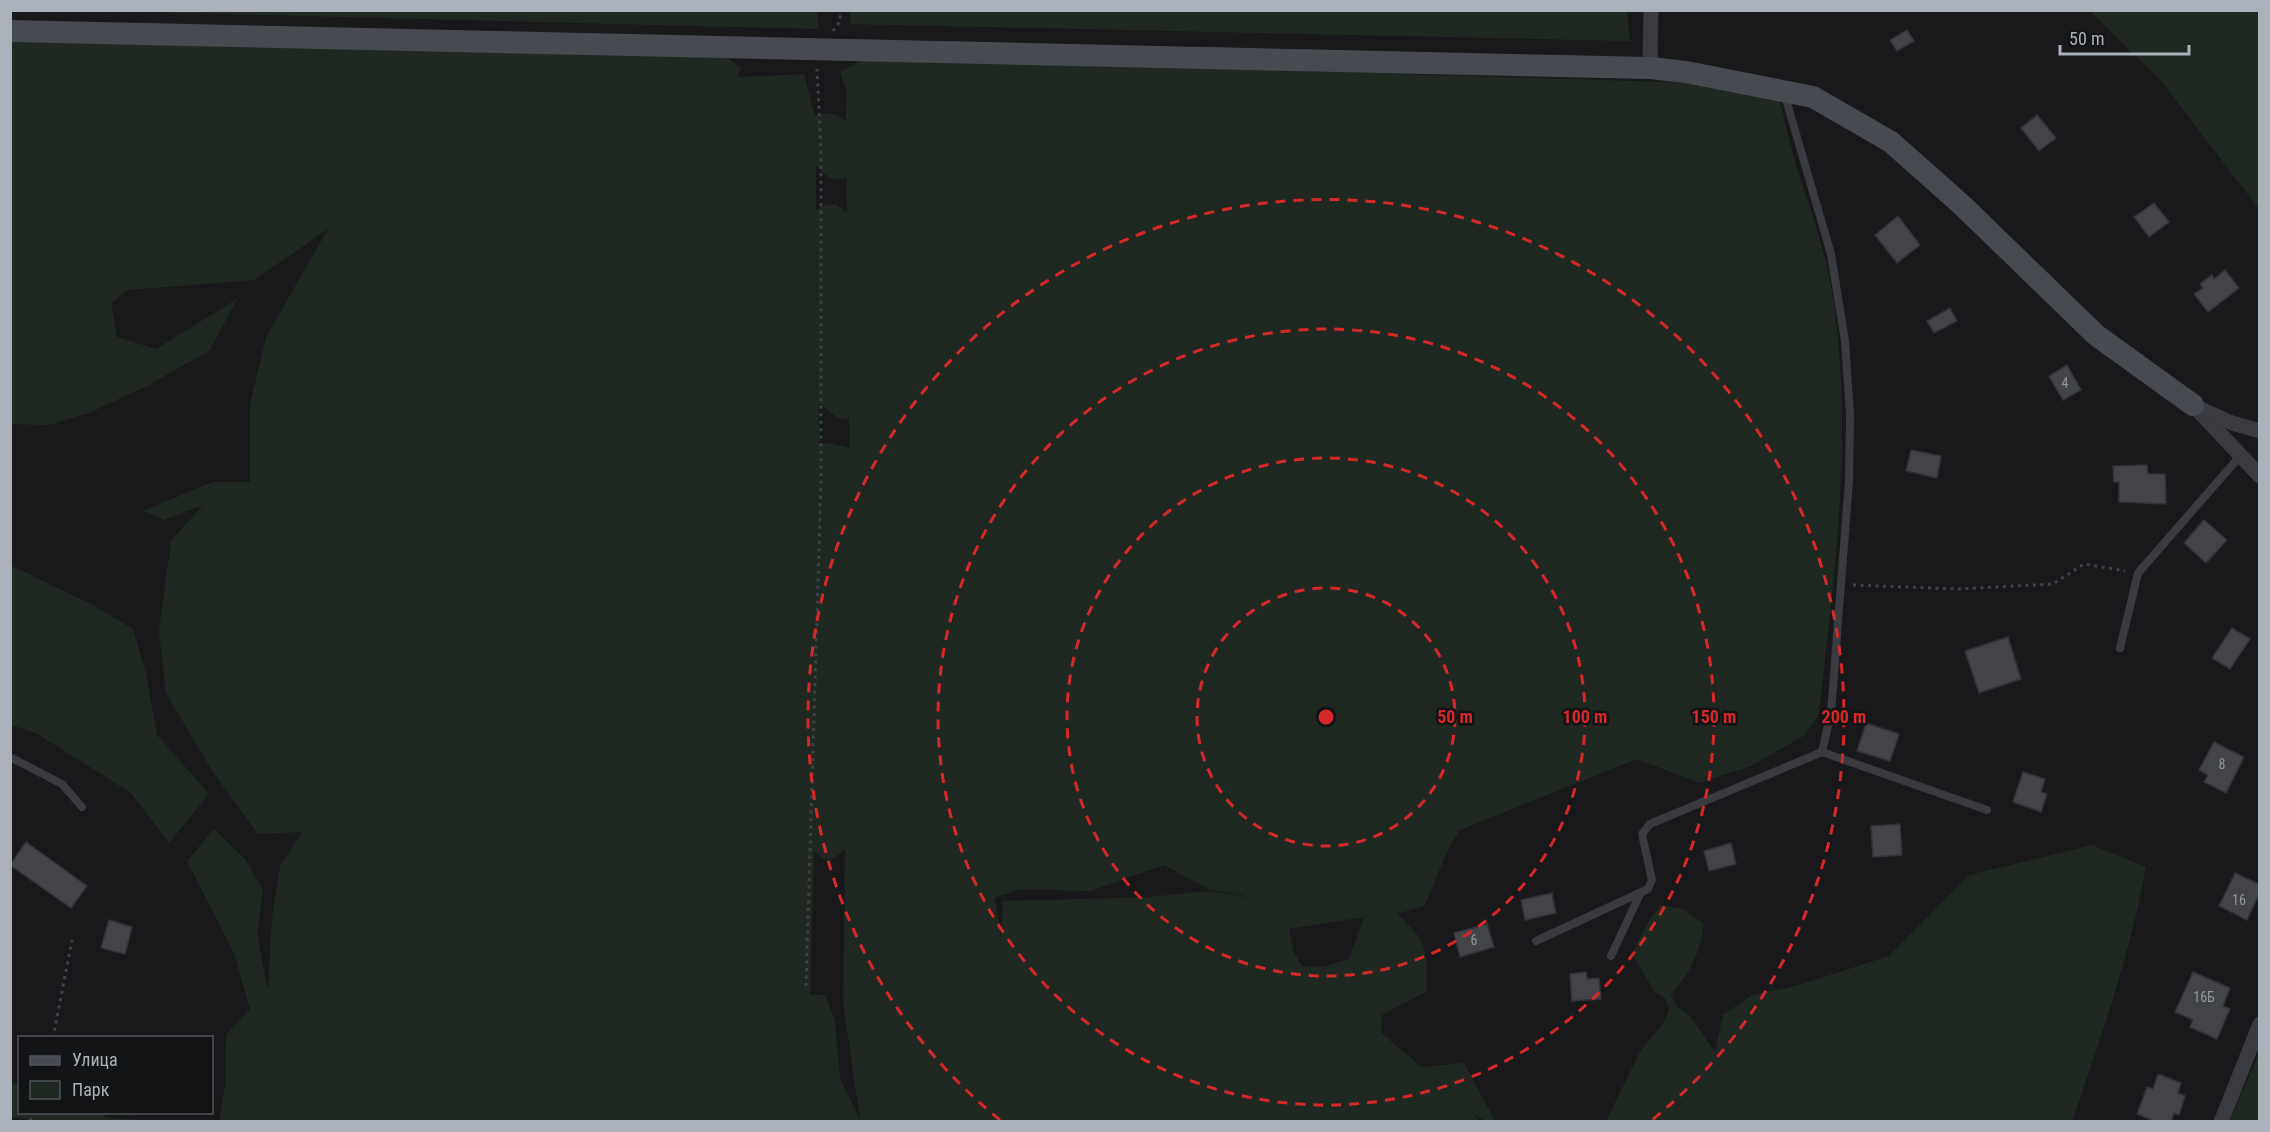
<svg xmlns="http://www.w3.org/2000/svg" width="2270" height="1132" font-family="'Roboto Condensed',sans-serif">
<rect width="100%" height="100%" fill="#19191b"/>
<!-- green -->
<g fill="#202921" fill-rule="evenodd">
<polygon points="817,11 818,29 108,11 817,10"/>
<polygon points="851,11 1627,10 1630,41 850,24"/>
<polygon points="2090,11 2259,11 2259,209 2162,82"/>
<path d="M11,38L728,58L741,68L737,77L804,74L815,116C828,111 836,113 846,122L847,91L840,73L866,57L1696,83V89L1700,81L1779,97C1785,121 1790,145 1797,168C1811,211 1826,253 1833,298C1854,439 1834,575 1819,714L1805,735L1751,766L1699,783L1637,759L1460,830C1442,855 1438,879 1424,906L1397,914C1430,944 1426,948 1427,991L1382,1015L1381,1033L1422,1067L1464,1063L1495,1121H1486L1474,1115L1480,1121L219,1122L225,1086L226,1035L250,1009L234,953L187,861L214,829L245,859L263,890L257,934L268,991L272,918L280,866L302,832L258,834L213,772L166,693L159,631L171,541L203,505L164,520L143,511L213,482H250V405L266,337L328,229L254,280L128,290L111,303L117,337L156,349L237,299L210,350L147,386L91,412L49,425L11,424ZM816,165C826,178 832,180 847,178V213L836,204L825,205L816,210ZM819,403L839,419L849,418V448L830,443L819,444ZM845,850L843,1003L860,1119L840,1079L835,1020L825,995H810L814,851L823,859L831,860ZM1164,865L1210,890L1242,895L1263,908L1242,896L1210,891L1149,897L1003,901L1001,939L995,898L1019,889L1090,891ZM1364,917L1349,959L1323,967L1302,966L1294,953L1289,929Z"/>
<polygon points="10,565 91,604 133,629 146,674 157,735 209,794 169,843 131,793 36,733 11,725"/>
<path d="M2092,845L2146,867C2130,954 2101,1038 2072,1121H1606L1640,1052L1664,1022L1669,1010L1665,998L1654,991L1632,954L1649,920L1661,905L1683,909L1704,924C1701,952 1689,974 1671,995L1677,1006L1690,1016L1715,1052L1723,1015L1752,995L1796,986L1889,956L1969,875Z"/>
<polygon points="2259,1053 2259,1121 2230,1121"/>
<polygon points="10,1082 19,1085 20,1112 101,1113 107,1118 161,1121 38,1121 11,1117"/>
</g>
<!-- building -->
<g fill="#434448" stroke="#323337" stroke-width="1.5">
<polygon points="1907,30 1914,41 1897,51 1890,40"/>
<polygon points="2037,115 2056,138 2039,151 2021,128"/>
<polygon points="2154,203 2169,222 2149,237 2134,217"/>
<polygon points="1898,216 1920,245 1897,263 1875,235"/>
<polygon points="2225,270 2239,288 2208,312 2194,294 2203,288 2200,284 2212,275 2214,279"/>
<polygon points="1950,308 1957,321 1934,333 1927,321"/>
<polygon points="2067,365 2081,390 2063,400 2049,376"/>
<polygon points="1911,450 1941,456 1937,478 1906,471"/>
<polygon points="2147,465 2148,474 2165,474 2166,504 2119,502 2119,482 2114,482 2113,466"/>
<polygon points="2204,520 2227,540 2206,563 2184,543"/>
<polygon points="2232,628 2250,639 2230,669 2212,658"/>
<polygon points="2008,637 2021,679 1979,693 1965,651"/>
<polygon points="1866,723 1899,734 1890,761 1857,751"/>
<polygon points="2214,742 2244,757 2226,793 2204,782 2208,775 2199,770"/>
<polygon points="2023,772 2045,779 2041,792 2047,794 2041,812 2013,802"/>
<polygon points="1900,824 1902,855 1873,857 1871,826"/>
<polygon points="26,842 87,886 71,908 10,865"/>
<polygon points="1731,843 1736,864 1709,871 1704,851"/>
<polygon points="2235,873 2259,884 2259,894 2247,920 2219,906"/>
<polygon points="1552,893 1556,913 1525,920 1521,900"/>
<polygon points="109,920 132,927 125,954 101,948"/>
<polygon points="1487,924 1494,947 1460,957 1454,933"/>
<polygon points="1586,972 1587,979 1599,978 1601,999 1572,1001 1570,974"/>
<polygon points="2193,972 2230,988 2223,1006 2230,1009 2217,1039 2190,1027 2193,1020 2175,1012"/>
<polygon points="2158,1074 2181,1083 2178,1093 2185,1096 2179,1115 2174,1113 2171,1122 2157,1122 2137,1114 2147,1087 2153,1089"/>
</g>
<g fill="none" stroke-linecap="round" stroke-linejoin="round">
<!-- path -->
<g stroke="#3f4247" stroke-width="3" stroke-dasharray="3 4.5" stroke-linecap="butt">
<polyline points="833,31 840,21 840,10"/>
<polyline points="1853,585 1958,589 2053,584 2084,564 2125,571"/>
<polyline points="806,986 821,482 821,149 817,69"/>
<polyline points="53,1038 72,940"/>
<polyline points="30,1121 33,1112"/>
</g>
<!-- lane -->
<g stroke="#393b40" stroke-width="8">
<polyline points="1785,96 1831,254 1845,341 1850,415 1849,481 1831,712 1822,752 1987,810"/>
<polyline points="2120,648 2138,573 2241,455"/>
<polyline points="10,757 62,784 82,807"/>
<polyline points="1536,941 1648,889 1652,880 1642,834 1650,824 1822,752"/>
<polyline points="1611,956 1640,894"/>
</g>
<!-- street -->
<g stroke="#393b40" stroke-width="15">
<polyline points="1650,68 1651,10"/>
<polyline points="2193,405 2260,476"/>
<polyline points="2201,409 2232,423 2260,431"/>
<polyline points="2221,1122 2260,1024"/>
</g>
<!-- secondary -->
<polyline stroke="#474a50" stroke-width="22" points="10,31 1650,68 1686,72 1813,97 1891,142 1963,206 2096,335 2193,405"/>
</g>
<!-- distance rings -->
<g fill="none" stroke="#d62828" stroke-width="3" stroke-dasharray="10 8">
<circle cx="1326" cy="717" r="129"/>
<circle cx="1326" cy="717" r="259"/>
<circle cx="1326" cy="717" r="388"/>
<path d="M1000 1120A518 518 0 1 1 1652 1120"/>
</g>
<g text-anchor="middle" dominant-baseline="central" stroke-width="5" stroke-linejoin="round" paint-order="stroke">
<!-- number labels -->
<g font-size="14" fill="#91969e">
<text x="2065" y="383">4</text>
<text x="2222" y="764">8</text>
<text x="2239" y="900">16</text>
<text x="1474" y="940">6</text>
<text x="2204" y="997">16Б</text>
</g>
</g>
<circle cx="1326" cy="717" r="9" fill="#d62828" stroke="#131416" stroke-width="3"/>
<g font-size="18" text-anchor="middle" font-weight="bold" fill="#d62828" stroke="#131416" stroke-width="5" stroke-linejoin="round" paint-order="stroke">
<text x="1455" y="723">50 m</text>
<text x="1585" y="723">100 m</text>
<text x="1714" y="723">150 m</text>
<text x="1844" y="723">200 m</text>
</g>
<!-- border -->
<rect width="2270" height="1132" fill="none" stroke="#abb1bb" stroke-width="24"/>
<!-- legend -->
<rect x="18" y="1036" width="195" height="78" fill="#131416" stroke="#505358" stroke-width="1.5"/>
<rect x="30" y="1056" width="30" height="9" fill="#474a50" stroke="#505358" stroke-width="1.5"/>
<text x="72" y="1066" font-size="18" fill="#abb1bb">Улица</text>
<rect x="30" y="1081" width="30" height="18" fill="#202921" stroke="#505358" stroke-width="1.5"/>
<text x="72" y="1096" font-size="18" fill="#abb1bb">Парк</text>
<!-- scale -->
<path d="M2060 45v9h129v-9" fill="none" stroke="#abb1bb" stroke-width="3"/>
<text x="2069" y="45" font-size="18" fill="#abb1bb" stroke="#131416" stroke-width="4.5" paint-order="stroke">50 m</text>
</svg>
